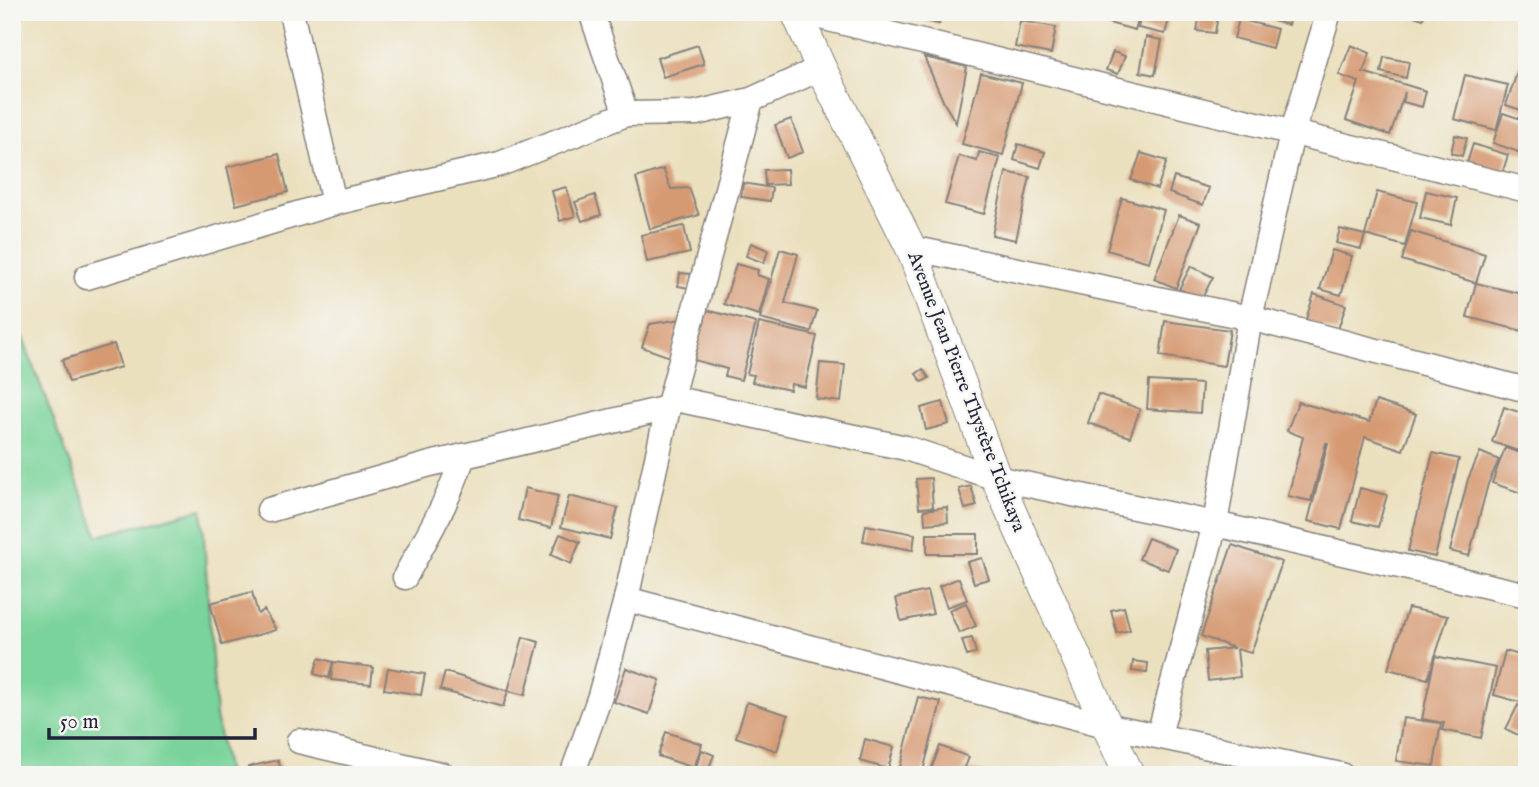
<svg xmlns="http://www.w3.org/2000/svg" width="1539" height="787" font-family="'IM FELL English',serif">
<rect width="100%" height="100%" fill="#f6f6f2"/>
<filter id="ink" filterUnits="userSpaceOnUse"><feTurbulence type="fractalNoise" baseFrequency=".0143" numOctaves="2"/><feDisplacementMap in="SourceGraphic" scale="14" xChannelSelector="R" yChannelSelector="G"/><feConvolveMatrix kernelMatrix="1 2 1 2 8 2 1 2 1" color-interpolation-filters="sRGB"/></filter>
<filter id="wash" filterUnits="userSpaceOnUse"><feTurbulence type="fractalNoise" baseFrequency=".00686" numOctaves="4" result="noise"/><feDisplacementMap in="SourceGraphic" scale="28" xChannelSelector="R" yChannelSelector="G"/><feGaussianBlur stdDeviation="1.57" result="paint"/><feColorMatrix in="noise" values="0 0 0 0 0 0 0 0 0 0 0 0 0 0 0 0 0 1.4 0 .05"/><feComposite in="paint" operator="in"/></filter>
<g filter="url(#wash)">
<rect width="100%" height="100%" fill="#ebe0be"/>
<!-- green -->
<polygon fill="#79d39a" stroke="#4e7a6a" stroke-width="2" points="12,310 98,536 202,509 216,716 227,775 12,775"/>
<g id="blocks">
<!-- building -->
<g fill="#d69a72">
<polygon points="915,12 944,12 939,24 916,19"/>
<polygon points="1108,12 1141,12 1135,30 1105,22"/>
<polygon points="1142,12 1171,12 1165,34 1138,28"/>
<polygon points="1200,12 1218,15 1215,33 1197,31"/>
<polygon points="1242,12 1291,12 1288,25"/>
<polygon points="1402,12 1425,12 1423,19"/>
<polygon points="1239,19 1277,29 1272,48 1234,38"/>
<polygon points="1020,21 1056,27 1051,54 1015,47"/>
<polygon points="1146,37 1162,40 1155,75 1140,72"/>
<polygon points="698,45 704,64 663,77 657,58"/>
<polygon points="1351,45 1370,53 1363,72 1426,91 1422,107 1403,102 1405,92 1390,135 1346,120 1359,82 1339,75"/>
<polygon points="1113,52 1125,56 1118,74 1106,70"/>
<polygon points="1524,52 1527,53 1527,112 1506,105"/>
<polygon points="924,57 967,67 956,123 944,103"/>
<polygon points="1384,57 1409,62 1406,78 1381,72"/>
<polygon points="981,73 1022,83 1003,155 962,144"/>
<polygon points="1465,75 1508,85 1496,130 1454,119"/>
<polygon points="1503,113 1527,121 1527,155 1493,143"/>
<polygon points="791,119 803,152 787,158 775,125"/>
<polygon points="1455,135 1467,138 1462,156 1451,153"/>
<polygon points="1018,144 1045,152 1040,168 1014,160"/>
<polygon points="1473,144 1508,155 1502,174 1467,163"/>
<polygon points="979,152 1000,158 984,214 945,204 959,156 977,161"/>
<polygon points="1141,153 1167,161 1157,189 1131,180"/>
<polygon points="279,154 288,192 236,205 227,167"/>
<polygon points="663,169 671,189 689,188 699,215 650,229 636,178"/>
<polygon points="787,169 788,184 765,185 764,170"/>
<polygon points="1006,172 1030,177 1016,240 992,235"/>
<polygon points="1174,177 1209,188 1203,205 1169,193"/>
<polygon points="743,183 772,188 770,201 741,197"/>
<polygon points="566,187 575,216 560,221 552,191"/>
<polygon points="1426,191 1457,198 1451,225 1420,218"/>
<polygon points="1377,192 1417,202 1405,246 1365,235"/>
<polygon points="595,195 601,215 582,221 575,202"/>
<polygon points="1122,198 1164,210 1149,262 1107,250"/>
<polygon points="1179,215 1201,223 1176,288 1154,279"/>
<polygon points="684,226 690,253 647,262 641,235"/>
<polygon points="1340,229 1365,235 1361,249 1336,243"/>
<polygon points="1411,231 1485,254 1476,283 1402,260"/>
<polygon points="751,243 768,250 764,263 746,256"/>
<polygon points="780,249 798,254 785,303 817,311 811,332 760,319"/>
<polygon points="1332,250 1352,256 1341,295 1320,289"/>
<polygon points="736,264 758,270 757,275 769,279 759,315 724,304"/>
<polygon points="1191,266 1213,277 1201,300 1179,289"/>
<polygon points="680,273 691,274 689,288 678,286"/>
<polygon points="1476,283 1527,295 1527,332 1467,317"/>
<polygon points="1314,294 1346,305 1337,332 1305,322"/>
<polygon points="707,310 756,323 741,380 725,376 727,369 694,360"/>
<polygon points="682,319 670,357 642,347 650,324"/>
<polygon points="1165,321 1230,330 1224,366 1160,356"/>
<polygon points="759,323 817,336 805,387 791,384 790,390 752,382 754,375 747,374"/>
<polygon points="114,344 121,367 69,382 62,360"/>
<polygon points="820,363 845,365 841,402 816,399"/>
<polygon points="923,369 929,378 922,382 916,374"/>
<polygon points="1149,381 1202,384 1200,413 1147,409"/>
<polygon points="1098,394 1140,409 1130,437 1088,423"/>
<polygon points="1376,401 1416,414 1403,450 1365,437 1341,529 1308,521 1328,443 1326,443 1311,501 1288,496 1303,437 1287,431 1298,402 1369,422"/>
<polygon points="943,402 949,424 926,430 921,408"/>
<polygon points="1504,407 1527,415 1527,444 1524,453 1492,442"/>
<polygon points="1505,448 1527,455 1527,495 1492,483"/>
<polygon points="1480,452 1499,460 1488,484 1469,556 1450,551 1468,479"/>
<polygon points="1433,453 1459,459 1435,557 1408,551"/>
<polygon points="931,478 933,507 919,508 916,479"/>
<polygon points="971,486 977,506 965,509 959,489"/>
<polygon points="525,488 558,496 551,528 518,520"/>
<polygon points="1360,488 1387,495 1378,527 1352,521"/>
<polygon points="569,496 618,508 610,539 561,527"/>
<polygon points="947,507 948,522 925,524 924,510"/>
<polygon points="866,525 915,534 913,550 863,541"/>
<polygon points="560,534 580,542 571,564 551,555"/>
<rect x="927" y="534" width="51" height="20"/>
<polygon points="1148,538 1176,549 1168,570 1139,559"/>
<polygon points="1232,545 1282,562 1251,653 1237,649 1240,677 1208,681 1205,651 1234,648 1201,636"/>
<polygon points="982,558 989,579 974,583 967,562"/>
<polygon points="959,578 967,600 947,607 939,586"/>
<polygon points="927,591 933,614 901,621 896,598"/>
<polygon points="252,592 258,614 264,610 276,630 222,645 210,603"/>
<polygon points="966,603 976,626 959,633 949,610"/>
<polygon points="1124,607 1130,630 1117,633 1111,610"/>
<polygon points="1408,608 1448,616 1428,679 1388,669"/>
<polygon points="523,637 539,642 525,695 508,691"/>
<polygon points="972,638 976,653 967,656 962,640"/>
<polygon points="1505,651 1527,657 1527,704 1494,695"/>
<polygon points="1435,656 1496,668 1481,738 1442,730 1444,723 1422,719"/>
<polygon points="319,658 333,662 329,678 314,674"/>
<polygon points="1133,661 1148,663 1147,673 1132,671"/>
<polygon points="333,662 373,667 371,684 331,680"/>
<polygon points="388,668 425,674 421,695 384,689"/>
<polygon points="626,668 660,680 649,714 614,702"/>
<polygon points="445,672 508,691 503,707 440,690"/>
<polygon points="918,697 941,702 922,775 898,775"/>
<polygon points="747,702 788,715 777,751 736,737"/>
<polygon points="1518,705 1527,710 1527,719 1518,735 1506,729"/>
<polygon points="1403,718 1441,723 1434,766 1396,761"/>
<polygon points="666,732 702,744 694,768 658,756"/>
<polygon points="865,739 894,747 888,769 860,761"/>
<polygon points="940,746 969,757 962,775 929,775"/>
<polygon points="702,750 714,755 707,773 695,769"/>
<polygon points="278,760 283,775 251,775 248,767"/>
<polygon points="965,769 990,773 990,775 964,775"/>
</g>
</g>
</g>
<g filter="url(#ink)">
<use href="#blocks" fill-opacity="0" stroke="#86817c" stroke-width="2"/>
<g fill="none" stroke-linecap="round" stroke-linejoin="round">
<defs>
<g id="minor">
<polyline points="291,12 334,203"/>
<polyline points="591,12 626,114"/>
<polyline points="800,12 1527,190"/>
<polyline points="911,248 1250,318 1527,390"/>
<polyline points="87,277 334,203 500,164 626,114 696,113 751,100 821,68"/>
<polyline points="671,398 906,448 996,478 1215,524 1527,595"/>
<polyline points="269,510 430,464 668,408"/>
<path d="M405,577C428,534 448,503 463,456"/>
<polyline points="626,599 1105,725 1341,775"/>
<polyline points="1159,735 1215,524 1250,318 1292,134 1329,12"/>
<polyline points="299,741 443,775"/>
<polyline points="572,775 600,696 626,599 668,408 751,100"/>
</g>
<polyline id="tertiary" points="796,12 821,68 911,248 996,478 1129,775"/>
</defs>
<!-- minor casing -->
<use href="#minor" stroke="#86817c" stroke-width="27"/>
<!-- tertiary casing -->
<use href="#tertiary" stroke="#86817c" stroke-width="32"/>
<!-- minor -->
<use href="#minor" stroke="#fff" stroke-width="24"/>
<!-- tertiary -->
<use href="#tertiary" stroke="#fff" stroke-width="30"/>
</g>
</g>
<g text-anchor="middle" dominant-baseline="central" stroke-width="5" stroke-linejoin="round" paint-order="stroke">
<!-- street labels -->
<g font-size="19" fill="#22223b" stroke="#f6f6f2">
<text transform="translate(966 392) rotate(69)">Avenue Jean Pierre Thystère Tchikaya</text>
</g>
</g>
<!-- margin -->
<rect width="1539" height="787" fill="none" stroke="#f6f6f2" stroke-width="42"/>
<!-- scale -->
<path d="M49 728v10h206v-10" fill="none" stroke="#22223b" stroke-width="3.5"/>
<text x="60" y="728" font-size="21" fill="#22223b" stroke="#f6f6f2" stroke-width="5" paint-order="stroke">50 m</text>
</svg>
